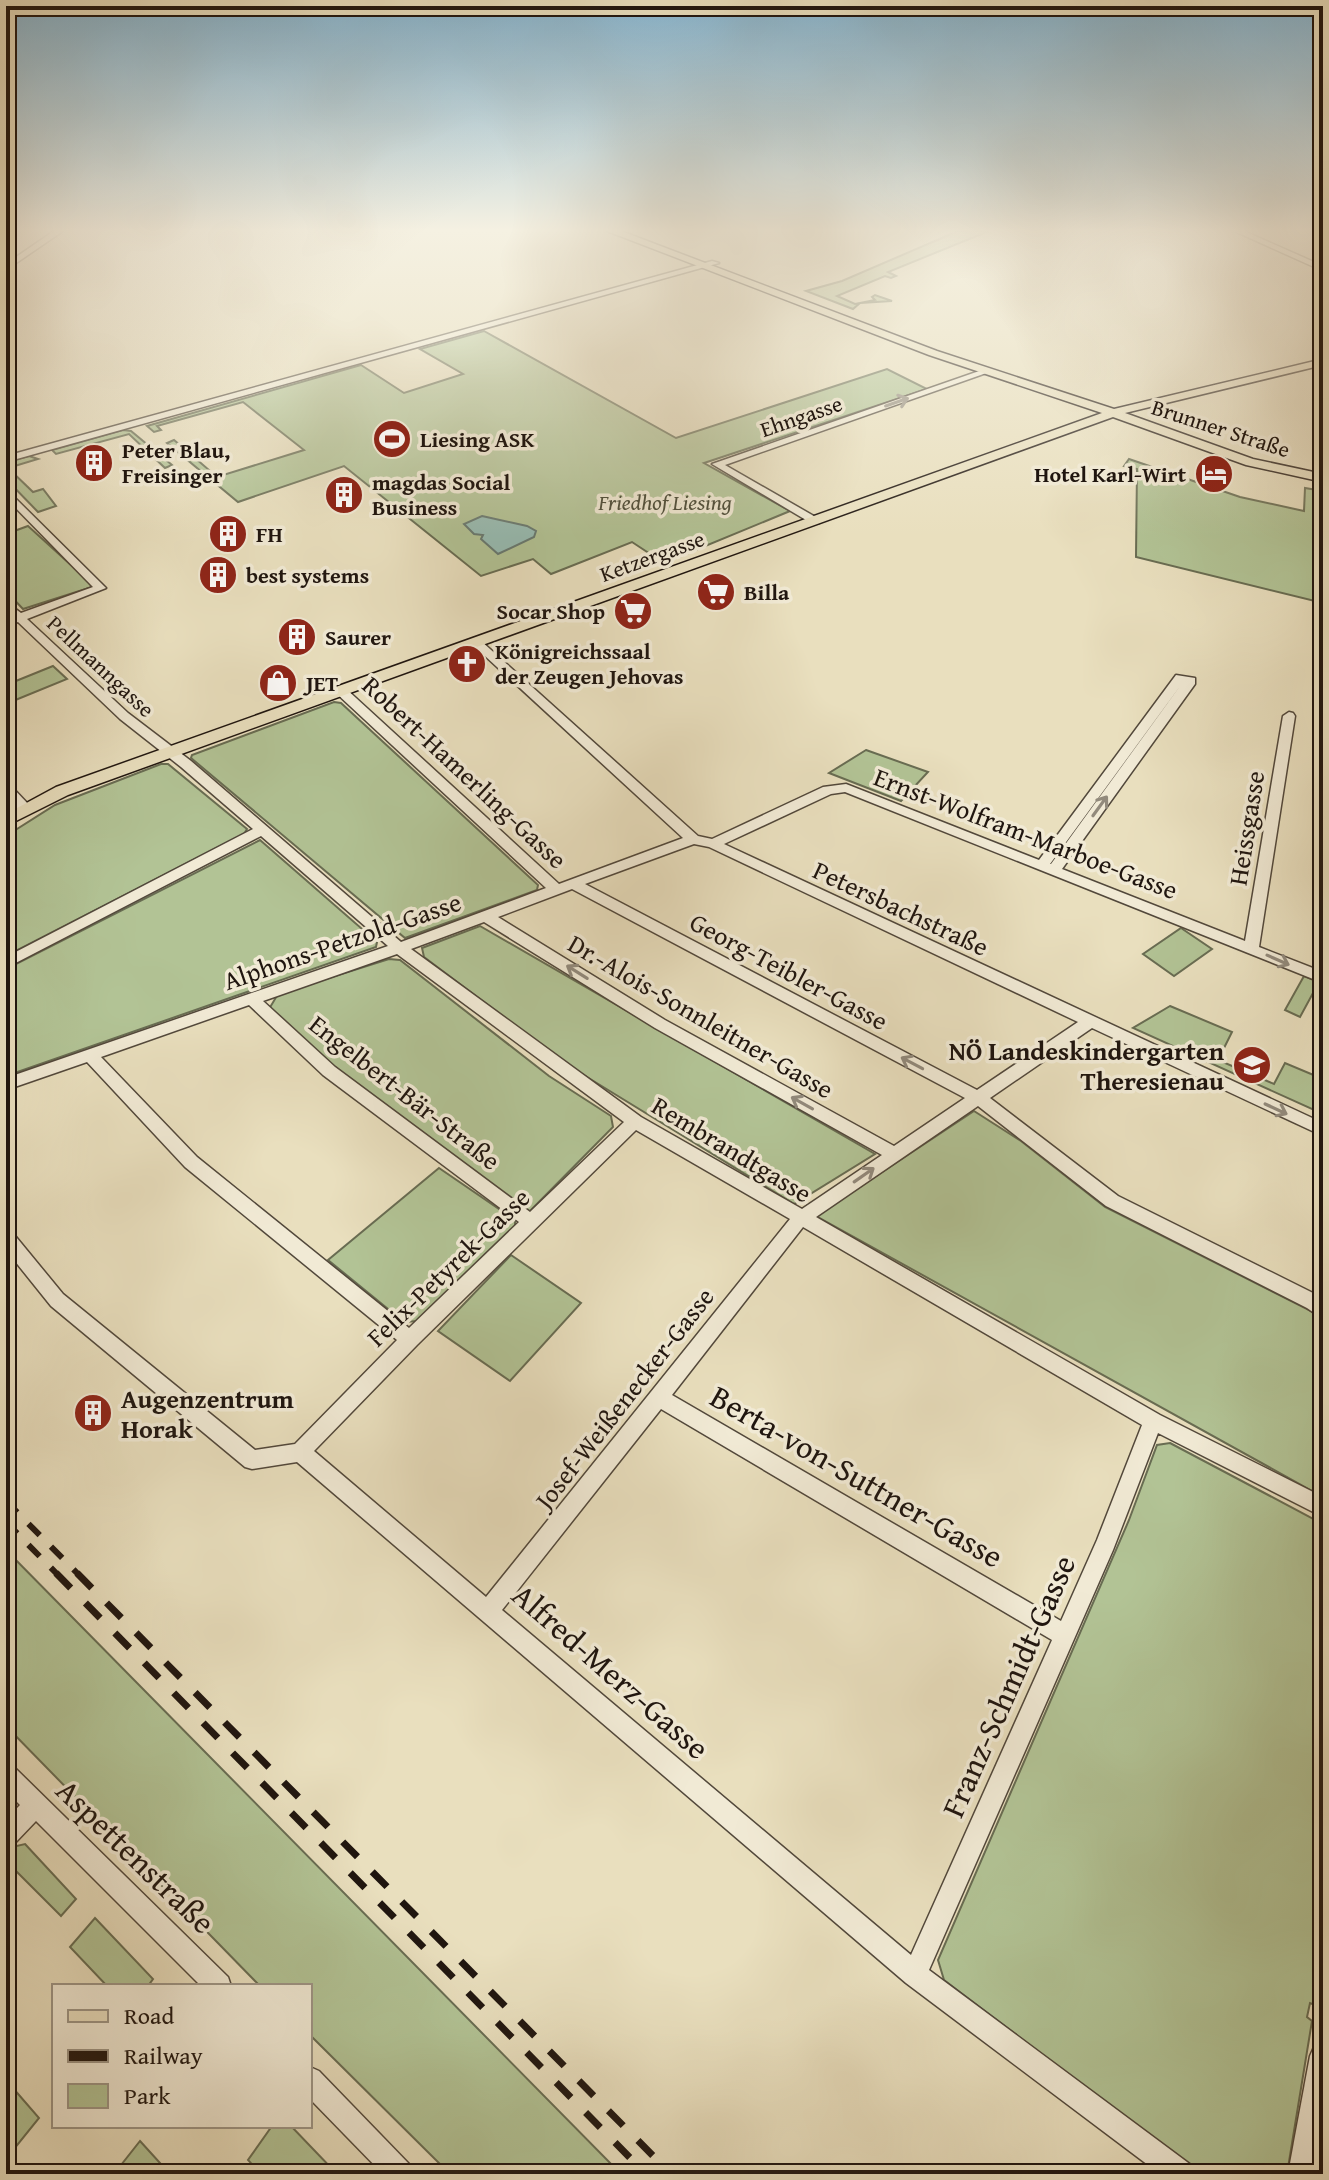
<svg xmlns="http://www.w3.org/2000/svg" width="1329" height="2180" font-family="'Gentium Book Plus',serif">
<rect width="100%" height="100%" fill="#e9dfbe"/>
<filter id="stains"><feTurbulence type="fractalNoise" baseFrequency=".0025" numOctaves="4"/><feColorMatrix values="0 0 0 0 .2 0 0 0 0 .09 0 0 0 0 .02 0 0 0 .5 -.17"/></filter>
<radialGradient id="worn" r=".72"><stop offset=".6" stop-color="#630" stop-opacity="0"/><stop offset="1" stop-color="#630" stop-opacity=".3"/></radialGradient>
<!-- green -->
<g fill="#b2c395" stroke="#686c52" stroke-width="2">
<polygon points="958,231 989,231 888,272 896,276 891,278 885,276 837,296 855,304 875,300 872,297 875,295 892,301 860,303 853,309 806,291 842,281"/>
<polygon points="484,331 676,438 887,369 927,389 704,463 790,511 664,563 632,542 551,574 533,559 481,576 344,466 238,502 167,443 174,440 217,477 304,450 243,402 157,426 161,430 154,432 147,426 361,365 404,393 463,374 420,349"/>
<polygon points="123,430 131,431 172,465 165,468 129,434 56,454 52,450"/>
<polygon points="29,456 38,459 8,468 33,492 43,489 56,506 38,512 6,479 6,462"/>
<polygon points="1129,459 1240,497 1304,511 1305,488 1323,491 1323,603 1136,557 1137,469 1124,466"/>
<polygon points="28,526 93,585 92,587 23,609 6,591 6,534"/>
<polygon points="53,666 67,679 13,701 6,694 6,685"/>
<polygon points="334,702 341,703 538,885 537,890 405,938 191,758 192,755"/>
<polygon points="866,750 928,772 901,801 829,773"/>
<polygon points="161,764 168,764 247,829 244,834 6,956 6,836 55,805"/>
<polygon points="260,840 377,942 376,947 6,1076 6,969"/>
<polygon points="480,926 875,1154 794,1204 569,1066 424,957 422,948"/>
<polygon points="1181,928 1212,949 1174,976 1143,954"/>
<polygon points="389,959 400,960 549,1076 611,1116 613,1127 529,1212 329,1063 269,1009 278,994"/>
<polygon points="1304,976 1319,982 1300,1017 1285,1010"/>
<polygon points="1170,1006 1232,1032 1218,1060 1274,1084 1285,1063 1323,1079 1323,1114 1133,1028"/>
<polygon points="974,1111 1021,1141 1105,1207 1317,1314 1323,1321 1320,1334 1323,1336 1323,1497 816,1216"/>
<polygon points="439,1168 515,1220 515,1226 418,1321 404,1322 328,1260"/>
<polygon points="511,1255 581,1303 510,1381 438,1331"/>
<polygon points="1170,1443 1323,1524 1323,1950 1315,2005 1310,2003 1307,2017 1312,2021 1287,2174 1199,2174 944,1980 938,1960 1129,1520 1157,1445"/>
<polygon points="6,1550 621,2174 450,2174 310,2035 310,1986 258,1984 6,1726"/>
<polygon points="25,1844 76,1899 61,1916 6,1861 12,1847"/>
<polygon points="95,1918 153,1979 148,1986 107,1986 70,1947"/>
<polygon points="6,2080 39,2118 6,2159"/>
<polygon points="272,2126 291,2126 337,2174 261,2174 248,2160"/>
<polygon points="140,2141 170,2174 114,2174"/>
</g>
<!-- water -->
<polygon fill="#97bcb3" stroke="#677971" stroke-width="2" points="482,516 527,526 536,531 534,537 498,554 481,539 483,535 474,534 464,524"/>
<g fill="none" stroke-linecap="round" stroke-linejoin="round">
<!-- stream -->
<polyline stroke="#677971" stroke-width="3" points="1323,486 1317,490 1318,512 1323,522"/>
<defs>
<g id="minor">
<polygon points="54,231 63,231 6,270 6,264"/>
<polygon points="1234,231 1244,231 1323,266 1323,271"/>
<polygon points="712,261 719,263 6,462 6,456"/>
<polygon points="985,369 992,371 725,465 819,519 819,523 811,523 712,464"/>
<path d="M6,489L106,588L27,619L128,713L191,761L401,942L546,888L336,693V687H344L559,884L683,838L472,644V640H480L698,836L712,839L823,787L846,784L1039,860L1176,675L1195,678V684L1062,869L1245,941L1283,716L1289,712L1293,713L1295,716L1259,947L1323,972V983L845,792L831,794L724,844L1323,1123V1136L1092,1028L990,1098L1118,1196L1319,1296L1323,1300V1319L1307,1308L1106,1206L978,1106L816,1217L1160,1415L1323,1497V1517L1158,1433L1113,1550L929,1970L1191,2165L1195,2174H1160L906,1983L297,1462L252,1469L245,1467L51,1306L6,1250V1230L12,1232L63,1294L255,1450L295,1444L397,1340L185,1167L87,1062L6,1090V1078L388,946L261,836L6,968V957L253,829L181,767L120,719L18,622L6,626V619L12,617L6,611V602L21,613L93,587L6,498ZM1183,682L1051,864H1050ZM694,844L709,847L1078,1022L977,1090L585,884ZM572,889L965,1098L894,1146L665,1020L498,917ZM484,922L655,1028L882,1155L802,1209L641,1117L411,949ZM397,954L624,1122L530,1212L335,1067L263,1001ZM249,1005L323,1075L519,1222L409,1328L197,1157L101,1057ZM636,1130L790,1219L486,1597L314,1451L417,1345ZM803,1227L1142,1425L1097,1540L1061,1621L672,1395ZM661,1409L1052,1640L911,1955L502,1610Z"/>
<polygon points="6,785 11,786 30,806 30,812 20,812 6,797"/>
<polygon points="6,1764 14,1767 228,1977 231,1986 201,1986 36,1821 14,1844 6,1848 6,1819 20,1805 6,1791"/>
<polygon points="1323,2043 1323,2126 1314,2174 1288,2174 1310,2056 1314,2047"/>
<polygon points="310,2067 319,2071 410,2165 414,2174 383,2174 310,2099"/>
</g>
<polygon id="major" points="607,231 621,231 937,351 1114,409 1323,359 1323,365 1125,413 1253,459 1323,474 1323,482 1246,465 1113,417 68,795 6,826 6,814 56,787 1102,413 929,355"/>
</defs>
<!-- minor casing -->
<use href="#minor" stroke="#52483b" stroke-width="3"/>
<!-- major casing -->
<use href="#major" stroke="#1f150f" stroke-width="3"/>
<!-- minor -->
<use href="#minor" fill="#f1ead5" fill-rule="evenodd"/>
<!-- major -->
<use href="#major" fill="#e9dfbe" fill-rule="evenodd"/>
<!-- rail-far1 -->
<g stroke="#1f150f" stroke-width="6" stroke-dasharray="16 16" stroke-linecap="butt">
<polyline points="6,1501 79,1575"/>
<polyline points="6,1522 58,1575"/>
</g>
<!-- rail -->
<g stroke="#1f150f" stroke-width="7" stroke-dasharray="21 21" stroke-linecap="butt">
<polyline points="56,1573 646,2174"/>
<polyline points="77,1573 671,2174"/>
</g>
</g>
<!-- one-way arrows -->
<defs><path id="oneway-shaft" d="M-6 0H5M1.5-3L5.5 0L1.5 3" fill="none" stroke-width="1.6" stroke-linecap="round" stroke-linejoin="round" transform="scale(2)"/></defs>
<g stroke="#928a7c">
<use href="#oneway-shaft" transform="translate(897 402) rotate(-19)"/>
<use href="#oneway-shaft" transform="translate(1100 806) rotate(-54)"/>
<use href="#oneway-shaft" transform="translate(1278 960) rotate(24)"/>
<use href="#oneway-shaft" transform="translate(577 972) rotate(-148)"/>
<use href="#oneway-shaft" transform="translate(912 1063) rotate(-152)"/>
<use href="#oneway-shaft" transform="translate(802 1103) rotate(-151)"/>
<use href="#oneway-shaft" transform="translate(1276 1109) rotate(25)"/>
<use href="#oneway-shaft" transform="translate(864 1175) rotate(-35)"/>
</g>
<!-- sky -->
<linearGradient id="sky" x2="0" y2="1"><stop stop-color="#87b7d3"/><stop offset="0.43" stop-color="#f5f1e2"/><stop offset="1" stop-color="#f5f1e2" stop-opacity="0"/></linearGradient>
<rect width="1329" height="536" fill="url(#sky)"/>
<!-- icons -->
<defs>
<symbol id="stadium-disc" viewBox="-11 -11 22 22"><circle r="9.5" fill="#8f2418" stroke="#f1ead5"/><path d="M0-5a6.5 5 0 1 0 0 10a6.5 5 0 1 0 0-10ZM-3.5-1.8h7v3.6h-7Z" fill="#fff"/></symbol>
<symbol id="building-disc" viewBox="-11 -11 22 22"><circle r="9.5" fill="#8f2418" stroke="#f1ead5"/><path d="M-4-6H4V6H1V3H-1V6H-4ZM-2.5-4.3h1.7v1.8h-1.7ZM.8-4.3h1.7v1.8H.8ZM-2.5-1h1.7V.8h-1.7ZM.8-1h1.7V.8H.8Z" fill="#fff"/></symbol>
<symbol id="hotel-disc" viewBox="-11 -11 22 22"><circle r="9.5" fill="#8f2418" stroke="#f1ead5"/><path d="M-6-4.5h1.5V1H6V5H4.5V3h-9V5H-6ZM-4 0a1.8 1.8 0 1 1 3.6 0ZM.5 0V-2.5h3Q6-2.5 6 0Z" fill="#fff"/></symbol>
<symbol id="supermarket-disc" viewBox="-11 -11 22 22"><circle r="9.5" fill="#8f2418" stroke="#f1ead5"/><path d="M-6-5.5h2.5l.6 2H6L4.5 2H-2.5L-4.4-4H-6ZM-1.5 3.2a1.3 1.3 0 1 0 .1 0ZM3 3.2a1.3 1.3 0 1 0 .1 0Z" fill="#fff"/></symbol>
<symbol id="church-disc" viewBox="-11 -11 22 22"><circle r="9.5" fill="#8f2418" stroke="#f1ead5"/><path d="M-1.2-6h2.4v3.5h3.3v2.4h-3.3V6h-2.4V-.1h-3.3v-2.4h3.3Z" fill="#fff"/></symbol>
<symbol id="shop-disc" viewBox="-11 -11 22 22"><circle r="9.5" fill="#8f2418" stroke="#f1ead5"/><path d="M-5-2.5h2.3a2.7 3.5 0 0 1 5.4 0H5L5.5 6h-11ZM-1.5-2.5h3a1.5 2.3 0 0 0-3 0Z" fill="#fff"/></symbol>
<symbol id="school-disc" viewBox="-11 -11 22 22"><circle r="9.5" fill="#8f2418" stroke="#f1ead5"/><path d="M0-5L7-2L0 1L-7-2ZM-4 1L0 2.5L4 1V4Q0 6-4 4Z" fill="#fff"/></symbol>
</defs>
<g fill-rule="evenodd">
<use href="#stadium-disc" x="370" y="417" width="44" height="44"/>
<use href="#building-disc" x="72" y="441" width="44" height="44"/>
<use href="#hotel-disc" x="1192" y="452" width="44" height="44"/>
<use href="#building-disc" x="322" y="473" width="44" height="44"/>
<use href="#building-disc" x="206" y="512" width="44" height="44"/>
<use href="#building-disc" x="196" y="553" width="44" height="44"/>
<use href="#supermarket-disc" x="694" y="570" width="44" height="44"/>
<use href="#supermarket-disc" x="611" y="589" width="44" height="44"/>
<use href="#building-disc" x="275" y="615" width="44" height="44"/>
<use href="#church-disc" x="445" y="642" width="44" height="44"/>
<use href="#shop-disc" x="256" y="661" width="44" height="44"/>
<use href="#school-disc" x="1230" y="1043" width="44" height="44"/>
<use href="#building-disc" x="71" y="1391" width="44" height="44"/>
</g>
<g text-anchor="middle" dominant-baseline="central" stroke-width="7" stroke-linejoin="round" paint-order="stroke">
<!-- far-street labels -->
<g font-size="22" fill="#1f150f" stroke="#f1ead5">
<text transform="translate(801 416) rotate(-19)">Ehngasse</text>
<text transform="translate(1221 428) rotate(18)">Brunner Straße</text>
<text transform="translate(652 556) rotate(-20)">Ketzergasse</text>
<text transform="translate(101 666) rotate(43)">Pellmanngasse</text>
</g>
<!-- far-poi labels -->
<g font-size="22" font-weight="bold" fill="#1f150f" stroke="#f1ead5" text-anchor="start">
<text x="420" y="439">Liesing ASK</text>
<text x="122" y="450">Peter Blau,<tspan x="122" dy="25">Freisinger</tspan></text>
<text x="1186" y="474" text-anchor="end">Hotel Karl-Wirt</text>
<text x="372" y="482">magdas Social<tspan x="372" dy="25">Business</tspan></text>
<text x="256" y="534">FH</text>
<text x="246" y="575">best systems</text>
<text x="744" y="592">Billa</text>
<text x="605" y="611" text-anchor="end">Socar Shop</text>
<text x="325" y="637">Saurer</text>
<text x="495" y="651">Königreichssaal<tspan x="495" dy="25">der Zeugen Jehovas</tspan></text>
<text x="306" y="683">JET</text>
</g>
<!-- far-park labels -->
<g font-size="22" font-style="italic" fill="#52523e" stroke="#f1ead5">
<text x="665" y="502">Friedhof Liesing</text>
</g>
<!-- street labels -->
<g font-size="26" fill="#1f150f" stroke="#f1ead5">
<text transform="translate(465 772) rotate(43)">Robert-Hamerling-Gasse</text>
<text transform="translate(1246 828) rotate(-81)">Heissgasse</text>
<text transform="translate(1026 833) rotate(21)">Ernst-Wolfram-Marboe-Gasse</text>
<text transform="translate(901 908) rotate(25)">Petersbachstraße</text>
<text transform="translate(342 941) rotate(-19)">Alphons-Petzold-Gasse</text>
<text transform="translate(789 971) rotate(28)">Georg-Teibler-Gasse</text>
<text transform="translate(701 1016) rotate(30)">Dr.-Alois-Sonnleitner-Gasse</text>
<text transform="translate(405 1092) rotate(38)">Engelbert-Bär-Straße</text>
<text transform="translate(732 1149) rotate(31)">Rembrandtgasse</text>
<text transform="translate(448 1267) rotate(-44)">Felix-Petyrek-Gasse</text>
<text transform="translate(624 1398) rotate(-52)">Josef-Weißenecker-Gasse</text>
</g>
<!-- poi labels -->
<g font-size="26" font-weight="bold" fill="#1f150f" stroke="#f1ead5" text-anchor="end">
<text x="1224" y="1050">NÖ Landeskindergarten<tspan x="1224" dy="30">Theresienau</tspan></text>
<text x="121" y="1398" text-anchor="start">Augenzentrum<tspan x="121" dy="30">Horak</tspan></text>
</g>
<!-- near-street labels -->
<g font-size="32" fill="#1f150f" stroke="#f1ead5">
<text transform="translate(857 1476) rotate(30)">Berta-von-Suttner-Gasse</text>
<text transform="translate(611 1671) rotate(41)">Alfred-Merz-Gasse</text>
<text transform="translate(1008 1686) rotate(-66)">Franz-Schmidt-Gasse</text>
<text transform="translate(136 1856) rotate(44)">Aspettenstraße</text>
</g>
</g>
<!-- margin -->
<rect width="1329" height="2180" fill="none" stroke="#e9dfbe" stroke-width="32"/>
<rect x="8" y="8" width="1313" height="2164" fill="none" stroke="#1f150f" stroke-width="4"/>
<rect x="16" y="16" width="1297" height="2148" fill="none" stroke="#1f150f" stroke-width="2"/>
<!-- legend -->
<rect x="52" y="1984" width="260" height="144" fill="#f1ead5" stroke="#9d9586" stroke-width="2"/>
<rect x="68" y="2010" width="40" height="12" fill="#e9dfbe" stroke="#9d9586" stroke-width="2"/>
<text x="124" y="2024" font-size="24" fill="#1f150f">Road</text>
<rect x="68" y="2050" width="40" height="12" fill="#1f150f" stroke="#9d9586" stroke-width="2"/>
<text x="124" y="2064" font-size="24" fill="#1f150f">Railway</text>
<rect x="68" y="2084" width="40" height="24" fill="#b2c395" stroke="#9d9586" stroke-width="2"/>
<text x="124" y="2104" font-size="24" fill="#1f150f">Park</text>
<rect width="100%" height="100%" filter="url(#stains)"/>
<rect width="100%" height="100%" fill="url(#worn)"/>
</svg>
